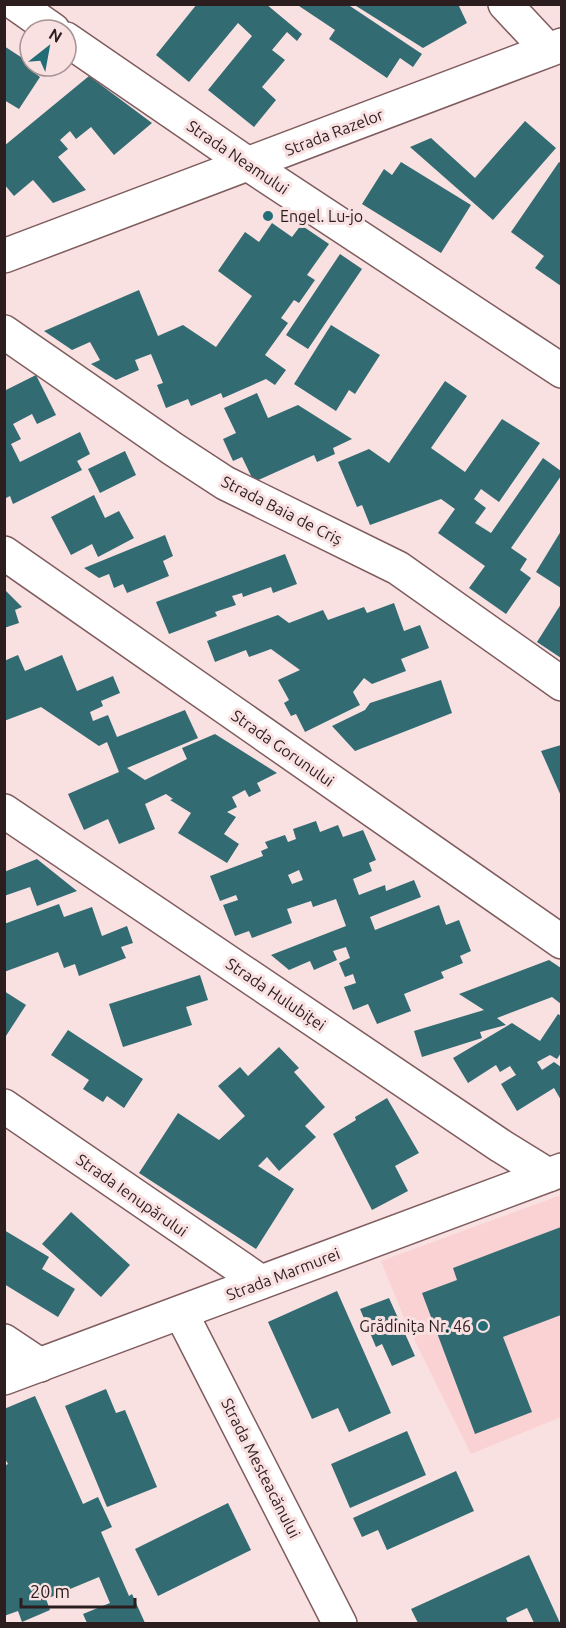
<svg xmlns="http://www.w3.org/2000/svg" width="566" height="1628" font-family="Ubuntu,sans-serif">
<rect width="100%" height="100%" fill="#f9e0e1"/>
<!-- built -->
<polygon fill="#fad2d4" points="561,1195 561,1417 471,1454 407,1325 381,1261"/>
<!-- building -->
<g fill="#326b72" fill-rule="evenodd">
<polygon points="197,4 266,4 302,34 297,41 287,32 272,50 285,60 262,87 276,100 254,127 208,90 252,36 238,23 189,82 156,55"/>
<polygon points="296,4 347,4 422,54 413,67 400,58 387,78 329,39 335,30"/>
<polygon points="353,4 458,4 467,23 423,48"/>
<polygon points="4,46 30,63 30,66 36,66 32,71 40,77 19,109 4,100"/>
<polygon points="89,76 152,123 114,155 91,127 76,139 70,131 60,140 68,149 58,157 86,190 53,203 33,180 14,196 4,184 4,146"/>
<polygon points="525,121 556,148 493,220 410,147 431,138 475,178"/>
<polygon points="401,162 471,205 441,253 362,204 384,169 392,175"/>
<polygon points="559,162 561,163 561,286 535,268 544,256 511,232"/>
<polygon points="272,223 292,237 301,225 329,244 307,275 315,280 299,303 294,300 281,318 288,323 265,355 286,370 275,385 266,379 223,398 221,393 191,406 188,399 166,408 157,385 163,383 151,354 135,360 139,370 116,380 91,364 100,360 90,342 72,350 44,331 139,290 158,336 183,325 216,347 252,296 218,271 245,232 259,242"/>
<polygon points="340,254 362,269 308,349 286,335"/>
<polygon points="331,325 380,355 355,394 349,390 336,411 294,384"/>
<polygon points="36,375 56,415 37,424 32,414 13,424 21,439 11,444 20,462 80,432 90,454 77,461 82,470 13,504 10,496 4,499 4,391"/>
<polygon points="445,381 467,396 431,448 465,472 502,419 540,443 499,502 481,489 474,499 486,508 475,523 491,533 543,458 561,471 561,476 511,548 527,559 520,570 531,578 506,614 469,588 485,566 438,533 455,509 441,499 370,525 362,505 357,507 338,462 369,449 389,463"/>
<polygon points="257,393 268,418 298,405 352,439 333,448 335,454 317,462 314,455 254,482 242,457 233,461 223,439 236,433 224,408"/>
<polygon points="125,451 136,475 100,493 88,469"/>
<polygon points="94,495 105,518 119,511 134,538 98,557 92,544 71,555 51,517"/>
<polygon points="561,531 561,588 536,572"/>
<polygon points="165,535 173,556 163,561 169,576 127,593 123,584 114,588 109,574 99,578 84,568"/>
<polygon points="285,554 297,584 273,593 271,587 243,597 242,593 232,596 236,605 215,612 217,616 169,634 156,602"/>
<polygon points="4,589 22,607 15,610 19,623 4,628"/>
<polygon points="394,603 404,631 420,625 429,648 401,659 406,671 372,684 364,678 353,692 360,705 305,732 296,714 291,716 284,703 289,700 278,680 300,670 271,649 249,657 246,650 215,662 207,641 278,615 289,623 323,610 328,620 364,607 367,613"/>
<polygon points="561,604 561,658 537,642"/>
<polygon points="18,655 25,671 62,655 77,691 113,676 120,693 101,701 103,706 90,712 93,721 108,715 117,737 185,710 198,738 127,768 145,780 187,759 182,748 215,734 277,773 257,783 261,791 249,797 245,790 232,797 237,807 227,812 236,817 224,834 239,844 227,863 178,833 191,813 170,800 173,799 166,794 145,804 155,829 119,844 108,819 84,830 68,794 119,772 107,742 99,746 41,707 4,721 4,661"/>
<polygon points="441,680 452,713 355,751 332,726 365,710 370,703"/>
<polygon points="561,745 561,796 541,751"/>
<path d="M316,821L320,832L338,825L343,837L363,830L376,860L369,863L372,871L353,879L359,895L385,885L386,891L414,880L421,897L370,917L375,930L439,905L446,925L459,920L471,951L460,956L463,963L441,972L444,978L404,994L411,1011L377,1024L368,1004L353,1010L344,987L356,983L353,974L345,977L339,963L350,958L346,947L333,951L337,960L314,970L310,961L289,970L271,955L346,926L336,899L313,907L311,901L287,909L292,923L252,938L249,931L235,936L223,905L238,900L236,895L220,901L210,876L263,856L261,851L268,848L265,842L285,835L288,842L296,839L293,829ZM299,870L303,880L292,884L288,875Z"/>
<polygon points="37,859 77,891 37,906 30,887 4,896 4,872"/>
<polygon points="59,904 64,917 92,907 102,936 127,926 133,943 121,947 126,958 79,976 75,964 64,968 58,952 4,972 4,924"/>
<polygon points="549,960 561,968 561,1004 552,997 497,1018 506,1025 480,1032 482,1038 422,1057 414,1031 484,1010 459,994"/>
<polygon points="200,975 208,1000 186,1007 192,1025 123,1047 109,1004"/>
<polygon points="4,991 26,1005 4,1039"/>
<polygon points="558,1014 561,1016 561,1053 557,1059 550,1055 537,1062 542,1070 554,1062 561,1067 561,1100 554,1088 517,1111 501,1084 516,1075 510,1066 500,1072 496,1065 468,1083 453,1058 512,1023 540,1041"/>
<polygon points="68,1030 143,1079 124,1108 107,1096 103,1102 83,1089 89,1080 51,1055"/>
<polygon points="279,1047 299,1068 294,1072 325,1107 305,1126 316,1137 279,1171 267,1157 258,1166 294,1189 256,1249 139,1173 178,1113 219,1140 245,1116 218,1086 240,1067 248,1076"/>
<polygon points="387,1098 419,1153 395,1166 408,1191 372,1210 333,1134 356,1120 355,1117"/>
<polygon points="71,1212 130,1265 101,1297 42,1244"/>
<polygon points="561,1227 561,1315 503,1337 532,1412 475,1434 422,1293 457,1280 453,1268"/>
<polygon points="4,1230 49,1257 42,1269 75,1289 58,1317 4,1284"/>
<polygon points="337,1291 391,1413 349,1432 338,1408 312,1419 268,1322"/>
<polygon points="389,1298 415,1356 392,1366 382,1344 376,1347 360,1309"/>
<polygon points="106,1389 116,1413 125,1410 157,1487 107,1507 65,1406"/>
<polygon points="35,1396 83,1504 98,1497 112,1527 101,1532 129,1596 132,1594 145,1623 87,1623 83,1614 110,1603 99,1577 46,1599 50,1610 22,1622 18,1611 4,1616 4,1466 8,1464 4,1457 4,1409"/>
<polygon points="407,1431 426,1475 350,1508 331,1464"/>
<polygon points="456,1471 474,1511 387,1550 378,1530 362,1537 353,1518"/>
<polygon points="228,1503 251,1550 158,1596 135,1549"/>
<polygon points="529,1555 560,1623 534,1623 527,1608 506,1618 508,1623 418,1623 411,1609"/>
</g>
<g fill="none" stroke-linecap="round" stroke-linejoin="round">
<defs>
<g id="minor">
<polyline points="16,4 53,30"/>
<polyline points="505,4 548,50"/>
<polyline points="66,39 248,164 562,371"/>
<polyline points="4,256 562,45"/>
<polyline points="4,332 173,449 225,483 398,568 562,684"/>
<polyline points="4,553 562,942"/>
<polyline points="4,811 501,1146 548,1175"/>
<polyline points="4,1106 261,1282"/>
<polyline points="181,1313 340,1624"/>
<polyline points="4,1341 40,1365"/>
<polyline points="4,1378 562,1170"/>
</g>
</defs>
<!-- minor casing -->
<use href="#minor" stroke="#7f5c5e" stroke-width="36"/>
<!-- minor -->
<use href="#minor" stroke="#fff" stroke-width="33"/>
</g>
<!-- markers -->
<g fill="#236d76" stroke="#f9e0e1" stroke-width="2">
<circle cx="268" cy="216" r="6"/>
<circle cx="483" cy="1326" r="6"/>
</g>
<g text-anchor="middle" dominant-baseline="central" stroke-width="6" stroke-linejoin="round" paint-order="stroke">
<!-- street labels -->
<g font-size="16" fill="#2c1e1f" stroke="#f9e0e1">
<text transform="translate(334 132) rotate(-21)">Strada Razelor</text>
<text transform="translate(238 157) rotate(34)">Strada Neamului</text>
<text transform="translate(282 510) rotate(27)">Strada Baia de Criș</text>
<text transform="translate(283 748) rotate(35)">Strada Gorunului</text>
<text transform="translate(276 994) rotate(34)">Strada Hulubiței</text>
<text transform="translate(132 1195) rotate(35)">Strada Ienupărului</text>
<text transform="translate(283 1274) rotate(-21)">Strada Marmurei</text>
<text transform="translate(261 1468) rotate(63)">Strada Mesteacănului</text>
</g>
<!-- poi labels -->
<g font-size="16" fill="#2c1e1f" stroke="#f9e0e1" text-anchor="start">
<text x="280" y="216">Engel. Lu-jo</text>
<text x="471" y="1326" text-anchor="end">Grădinița Nr. 46</text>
</g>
</g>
<!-- border -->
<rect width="566" height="1628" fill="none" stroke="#2c1e1f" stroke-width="12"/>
<!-- north arrow -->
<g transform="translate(48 48) rotate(31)"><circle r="28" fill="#f9e0e1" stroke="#a79293" stroke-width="1.5"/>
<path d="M0-4.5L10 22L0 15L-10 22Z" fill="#236d76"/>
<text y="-9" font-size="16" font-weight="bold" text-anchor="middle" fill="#2c1e1f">N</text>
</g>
<!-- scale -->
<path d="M21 1598v9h114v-9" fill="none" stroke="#2c1e1f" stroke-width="3"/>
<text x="30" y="1598" font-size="18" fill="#2c1e1f" stroke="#f9e0e1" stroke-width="4.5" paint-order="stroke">20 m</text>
</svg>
